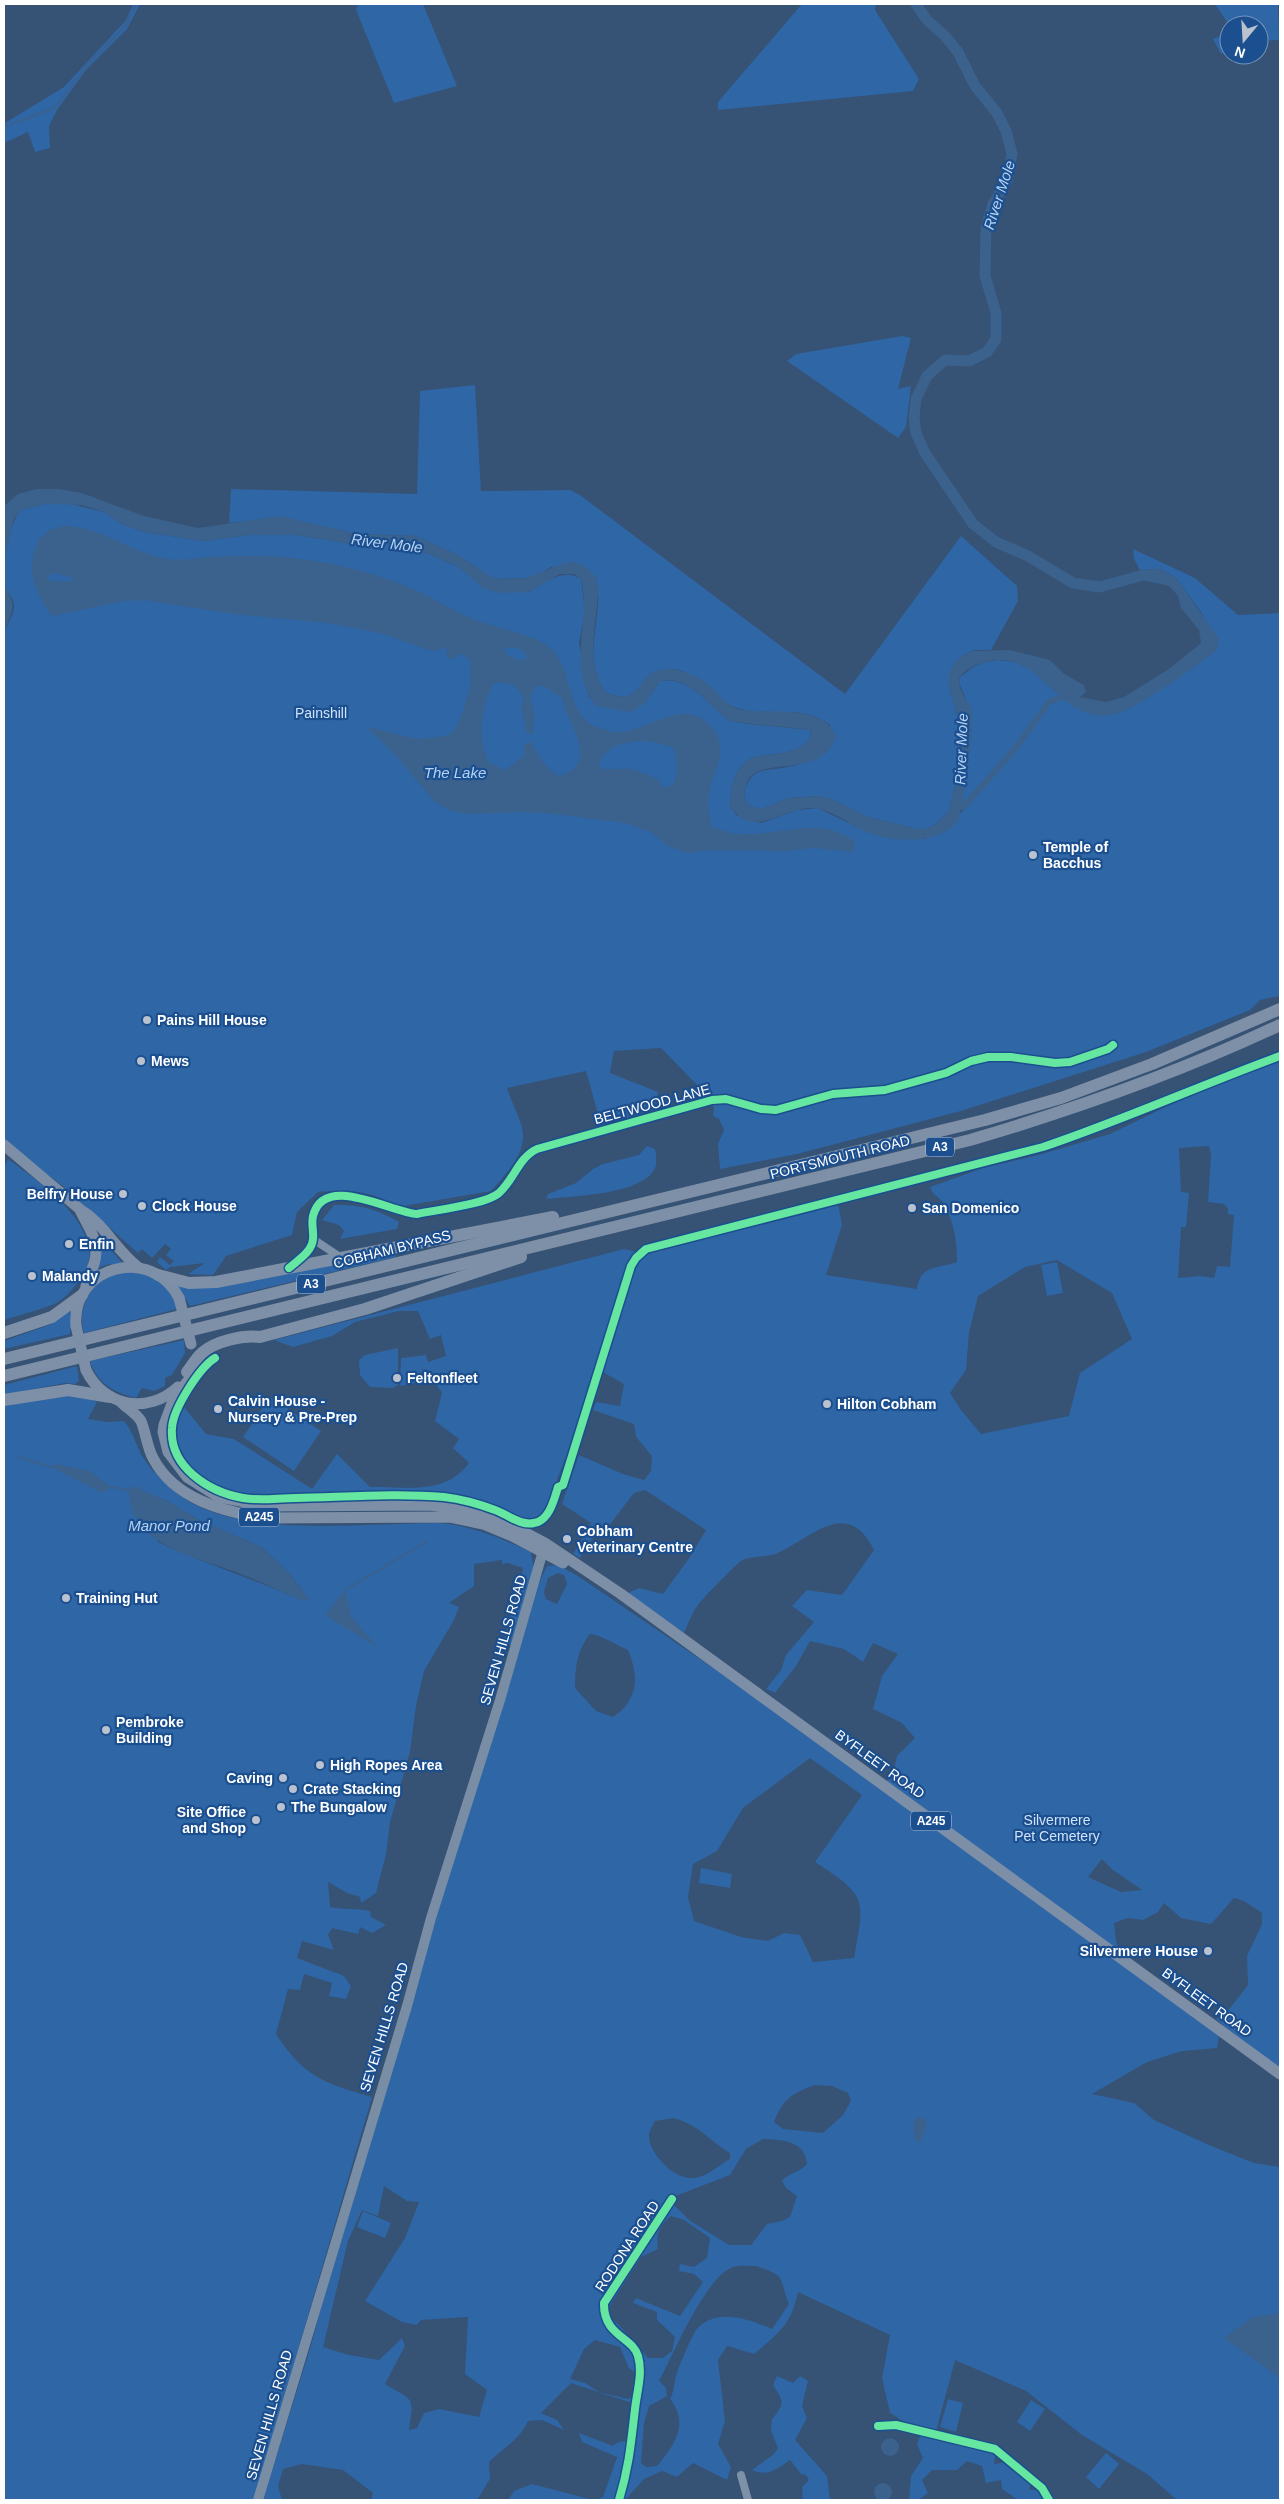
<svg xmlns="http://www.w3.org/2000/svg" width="1284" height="2504" font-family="Helvetica,sans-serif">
<rect width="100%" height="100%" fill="#365274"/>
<!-- green -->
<g fill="#2f66a5" fill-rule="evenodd">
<polygon points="133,4 140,4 127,29 86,70 57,110 49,126 50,148 35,152 28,132 4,143 4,121 5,123 64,87 126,20"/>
<polygon points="358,4 423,4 457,86 394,103 356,10"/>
<polygon points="802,4 876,4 875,10 919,79 913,91 718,110 718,102"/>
<polygon points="1215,4 1278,4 1279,40 1259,41 1259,25 1229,25"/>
<polygon points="1229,33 1229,50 1221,54 1213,39"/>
<polygon points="902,336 911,338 898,389 911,386 906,427 898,438 787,361 796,354"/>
<path d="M475,385L481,491L570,490L580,495L845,694L961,536L1017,586L1018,601L991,650H974L962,656L949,685L959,722V773L949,811L935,825L926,829H918L868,817L831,799L819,796L788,798L762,809L749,806L744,797C749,767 761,772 787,767C801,765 814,759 827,752L830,725C802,703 766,718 737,708C713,700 702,670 669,669C637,668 643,712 604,691C586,658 596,638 598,603C599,594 596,585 595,576L551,567L536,576L525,578L497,579L488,575L456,554L415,536L357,534L280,517L229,523L231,489L417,494L420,391Z"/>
<path d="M67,503L104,512L122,524L144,532L203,541L249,535H296L371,547L388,544L427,553L459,567L470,575L528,592C545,583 562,567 581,579L585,612L579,643L589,697L644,704L660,681C692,676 707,705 729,720C734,724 797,728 810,730L811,738C779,773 735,728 730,806L736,815L761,823L797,810L818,808L867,832L902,839H925L963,811L962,796L966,781L972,713L959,683L960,677L973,667L985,662L999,660L1015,662L1032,670L1046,680L1053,690L1114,714L1130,708L1201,662L1203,615L1176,578L1160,569L1140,570L1134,559L1133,549L1195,578L1238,615L1280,613V996L1260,1000L1250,1010L1146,1052L961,1111L797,1154L720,1169L718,1144L724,1130L719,1119L713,1116L714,1108L704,1092L661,1048L614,1051L610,1073L658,1092L654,1110L601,1125L586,1071L507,1088C511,1100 517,1112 521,1124C530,1151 507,1172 491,1191L398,1207C370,1190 351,1190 318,1192L297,1212L292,1235L226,1256L213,1275L188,1274L205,1263L170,1267L166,1270L157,1262L160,1257L170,1265L174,1261L166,1255L171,1249L165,1244L152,1258L142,1249L138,1253L60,1184L4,1141V632C7,625 14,614 14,606C14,597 7,593 4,586C0,569 10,524 20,510L45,504Z"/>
<path d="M1280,1059V2074L1220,2031L1217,2048L1182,2051L1147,2062L1092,2094L1134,2103L1154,2120L1209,2145L1254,2163L1280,2167V2500H1177L1147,2474L1082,2435L1026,2391L955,2360L936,2432L911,2426L890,2413L882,2378L890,2335L798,2292C791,2325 779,2333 754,2354L727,2346L718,2360L725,2421L718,2444L731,2467L727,2480L693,2463L677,2477L662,2471L644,2479L625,2500H595L603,2497L617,2457L582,2442L579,2433L613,2446L618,2442L633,2440L635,2412L632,2403L571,2383L541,2413L557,2420L564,2430L542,2420L528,2421C519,2441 504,2447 489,2462L490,2479L477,2500H371L373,2493L343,2470L302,2464L283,2469L278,2486L282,2500H263L312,2342L339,2239L528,1606L547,1566L557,1565L578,1576L882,1783L892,1778L897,1756L915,1738L902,1723L873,1709L882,1676L898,1654L873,1643L863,1662L844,1649L810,1641L796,1666L775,1693L766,1689L781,1670L786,1655L814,1622L792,1606L807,1590L842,1595L874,1550C847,1497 814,1536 778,1553C768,1558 751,1555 741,1561C732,1568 705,1596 698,1605C692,1613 688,1624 684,1633L630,1595V1592L639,1588L663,1594L690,1557L706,1530L645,1490L634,1493L605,1531L599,1528L580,1558L573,1554L591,1523L562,1504L579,1455L623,1474L644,1480L651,1471L652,1456L636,1437L634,1424L593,1410L596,1402L620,1406L624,1384L594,1367L571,1443L546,1509L536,1519H522L493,1508L446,1497H269C262,1497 254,1497 246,1496C214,1491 167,1463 175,1424C176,1419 181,1412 184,1407L206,1434L234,1439L312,1489L337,1454L370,1487C408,1486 444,1496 469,1463L453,1448L459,1439L435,1421L442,1393L433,1380L400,1386L401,1358L426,1355L428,1362L446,1356L441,1335L430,1339L418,1311H399L355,1322L332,1336L293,1347L274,1340L624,1249L645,1254L838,1203L842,1225L826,1275L917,1289C920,1264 938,1269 957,1262C957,1241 954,1222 944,1204C940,1197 933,1196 930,1187L983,1168L1042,1154L1110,1134L1186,1097ZM1209,1146L1211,1155L1208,1202L1224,1204L1228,1209V1214L1234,1215L1230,1267L1217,1266L1214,1278L1201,1276L1178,1278L1181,1227H1186L1189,1193L1181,1192L1179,1148ZM1057,1260L1112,1293L1132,1339L1080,1373L1069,1416L981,1434L961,1410L950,1393L966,1370L969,1333L978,1296L1025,1267ZM558,1573L564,1575L567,1584L557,1604L546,1599L544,1592L548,1578ZM590,1634C601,1635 616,1645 628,1650C639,1677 639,1699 613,1717L596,1711L575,1688C575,1668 577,1650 590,1634ZM810,1758L862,1795L815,1862C867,1896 865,1897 854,1958L813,1962L800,1935L784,1933L768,1941L741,1937L694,1921L688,1897L693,1864L717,1851L743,1808ZM1102,1859L1113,1870L1142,1890L1121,1892L1088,1877ZM1234,1898L1244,1901L1262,1913V1924L1247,1956L1248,1985L1226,2013L1216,2019L1223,2025L1220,2030L1123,1959L1116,1941L1114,1923L1128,1918L1143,1920L1158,1912L1164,1903L1181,1918L1211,1924ZM815,2085L832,2086L848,2093L851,2101L843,2115L823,2133L783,2129L774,2122C783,2099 792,2093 815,2085ZM674,2118C702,2127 707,2139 730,2153V2159C716,2166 707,2179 689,2178C672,2177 648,2152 649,2135C649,2131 653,2125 655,2121ZM763,2139C783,2140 804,2140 807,2164C799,2173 790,2172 782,2181L786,2188L797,2196L790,2217L782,2221L767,2224L751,2245H729L689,2220L673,2204V2197L730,2175L746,2149ZM384,2186L407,2201L419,2202L405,2238L365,2301L402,2322L417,2325L421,2320L468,2317L465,2374L487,2390L479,2417L439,2409L424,2413L417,2428L409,2430C414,2396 415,2402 385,2384L405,2346L402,2338L379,2360L349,2355L323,2347L348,2241L362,2210L378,2216ZM671,2216L684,2220L710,2238L707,2258L694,2267L680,2264L679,2271L694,2274L703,2282L680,2316L636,2298L633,2303L657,2312V2320L675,2337L672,2351L663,2358H648L620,2326L610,2317L608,2308L641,2257L658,2249C656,2235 659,2225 671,2216ZM756,2266C789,2277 778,2278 789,2304L772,2329C749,2319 715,2307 696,2330C693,2334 680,2364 678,2370C674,2379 675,2390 670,2399C690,2423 674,2446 657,2466L646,2467L641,2463L644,2423L649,2406L667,2396L666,2388L659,2381C673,2355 706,2276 733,2267C739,2265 749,2266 756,2266ZM595,2340L620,2347L629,2368L640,2376L637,2393L628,2399L599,2392L585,2383L570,2379L584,2349Z"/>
<path d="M647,1146L655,1149C656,1154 657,1161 656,1165C649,1195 571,1196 546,1199L548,1194L576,1183L593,1169L603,1164L639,1155Z"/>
<path d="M8,1159C40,1182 116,1234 80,1280C72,1290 64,1300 52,1305C36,1311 19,1315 4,1320V1168Z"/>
<path d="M334,1205C359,1204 377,1209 399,1222L397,1229L340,1239L344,1231L339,1225L322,1220Z"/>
<polygon points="94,1230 124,1265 116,1266 109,1264 100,1267 98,1273 92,1276"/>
<polygon points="395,1252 396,1257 190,1306 174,1282"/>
<polygon points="1057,1262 1063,1293 1047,1296 1041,1265"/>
<path d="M127,1272L147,1273L172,1291L177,1309L84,1333C78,1312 87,1287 108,1276C113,1274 121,1273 127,1272Z"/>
<polygon points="73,1306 70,1334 4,1349 4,1341 52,1324"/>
<path d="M184,1340L185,1353L172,1375L165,1378V1386L154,1391L142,1388L136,1398C114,1392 98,1385 90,1361Z"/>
<polygon points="398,1348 398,1385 393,1388 370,1387 360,1375 359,1360 365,1355"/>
<polygon points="77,1366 79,1381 75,1384 65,1383 4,1395 4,1385"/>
<path d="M56,1395L83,1397L97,1402L88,1419L108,1422L124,1421C133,1432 135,1442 141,1454C149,1468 162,1480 174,1491C227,1536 336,1525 403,1524C418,1524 434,1522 449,1524C477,1528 505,1540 531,1552L534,1571L512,1646L503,1643L523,1568L508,1563L502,1564V1560L474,1564V1586L449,1603L459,1607L454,1620L424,1671L416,1706L410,1752L390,1822L386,1854L376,1893L361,1903L360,1897L347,1893L328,1882L330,1907C343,1910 355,1908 370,1911L371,1917L386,1925L372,1933L360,1927L358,1934L332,1928L328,1935L334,1950L302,1941L297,1958L344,1976L351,1986L346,1999L329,1996L332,1983L304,1974L300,1990L288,1989L276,2034C304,2077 324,2083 372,2097L254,2500H4V1406ZM132,1486L171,1503L197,1519L261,1547L287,1571L302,1590L304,1601C256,1580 205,1564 158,1542Z"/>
<polygon points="270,1397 321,1431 294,1471 243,1437"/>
<polygon points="701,1868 732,1874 730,1888 699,1883"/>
<polygon points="363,2211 391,2223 385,2238 357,2227"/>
<path d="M777,2376L793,2383L800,2376L808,2381L802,2406L807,2418L795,2440L827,2476L830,2500H803L802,2487L809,2480L805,2474L802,2475L790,2460C777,2469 768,2477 752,2470L774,2454L778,2448L771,2431L772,2419C785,2403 784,2402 773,2385Z"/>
<polygon points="948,2399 963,2403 956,2432 940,2427"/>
<polygon points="1031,2400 1045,2409 1030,2431 1017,2422"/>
<polygon points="920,2436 995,2453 994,2464 1007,2462 1031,2483 1029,2489 1039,2491 1045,2500 1018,2500 1002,2489 1001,2480 986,2483 982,2466 967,2461 957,2470 932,2470 922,2480 928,2493 918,2500 909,2500 911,2476 923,2458 917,2444"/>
<polygon points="1106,2453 1119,2464 1099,2489 1086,2477"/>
<polygon points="532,2484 593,2500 508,2500 514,2491"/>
</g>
<!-- water -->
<g fill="#3b618d" fill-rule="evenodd">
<path d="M37,489H58L82,493L144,516L198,528L280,516L357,534L415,536L456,554L488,575L497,579L526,578L564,563L575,562L587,568L595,576L598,587C598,625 584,655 604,691C644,712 636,667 668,669C678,669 695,675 704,681C717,690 726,708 743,710C770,714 826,704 836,737C820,779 766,757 749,778C746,783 745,791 744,797L749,806L762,809L788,798L819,796L831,799L868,817L918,829H926L935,825L949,811L959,773V722L949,685V674L953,664L962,656L972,651L1010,650L1050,660L1064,674L1084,685L1086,692L1080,697L1106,702L1124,697L1169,669L1201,643L1199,630L1181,608L1178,596L1169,586L1143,580L1140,570L1160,569L1176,578L1219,639L1217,650C1197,666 1138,708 1115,714C1056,727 1044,646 985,662C977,664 964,670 960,677C955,688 970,702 972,712C974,724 963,812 958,820C942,845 892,843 867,832C851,826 837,813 820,809C787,801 755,844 730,806C735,728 779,773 811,738L810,730C796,727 735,724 729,720C707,706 692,675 660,681L644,704L630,712L596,706C565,664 592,624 581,579L574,574H560L528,592L499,593L483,588L459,567L427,553L388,544L371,547L296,535H249L203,541L144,532L122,524L104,512L82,505L45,504L20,510L14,519L4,559V506L18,494Z"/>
<path d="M65,526C101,526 131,553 167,559C182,561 197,558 212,557C238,556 265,555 291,558C335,562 384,575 424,594C439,601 453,611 468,617C493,628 523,631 546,645C575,663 563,714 597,727C604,730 615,733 621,732C653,729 687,695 713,729C729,751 714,769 709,792C706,802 710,814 711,825L713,827C758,849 812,809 854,841V852L814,848L785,851L709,850L687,853L668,846L652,833L626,823L554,814L524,812L467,814L449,810L434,801L398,758L367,727L417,739L447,736L454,731L459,722L470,689V659L460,653L452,660L446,655L448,648L432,651L380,633L328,623L234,614L144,600L124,601L52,616C33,590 24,567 41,536H44L49,530ZM52,573L71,577L74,581H49V575ZM512,647L523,650L527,658C519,663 507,657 503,649ZM499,682L514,685L523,697L522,711L527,733L533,734L534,711L530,696L536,686H544L562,698C568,723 602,766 558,776C542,764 540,759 531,742L524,744V756L505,770L488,762C477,737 481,708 493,684ZM641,741L654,742L672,747C679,758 678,774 673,785L667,786L665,789L659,783L660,780L633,769H603L598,764C610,745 618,743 641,741Z"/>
<path d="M4,584C17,608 14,607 4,632Z"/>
<polygon points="56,1464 89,1471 111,1487 102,1493 51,1467"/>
<path d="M133,1486L171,1503L197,1519L261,1547L287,1571L309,1599L304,1601C280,1591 257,1580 233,1571C192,1556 129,1544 129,1490Z"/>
<polygon points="345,1590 351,1616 377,1647 325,1615"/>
<path d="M917,2117L924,2118C930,2125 923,2133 921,2141L917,2142C913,2137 912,2122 917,2117Z"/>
<polygon points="1280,2313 1280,2378 1224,2338 1253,2317"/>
<circle cx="890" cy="2447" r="9"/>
<circle cx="883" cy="2492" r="9"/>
</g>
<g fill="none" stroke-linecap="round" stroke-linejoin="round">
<!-- stream -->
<g stroke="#3b618d" stroke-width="2">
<polyline points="4,127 54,108 86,67 126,25 136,4"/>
<polyline points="19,1457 51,1467"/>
<polyline points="111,1487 129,1490"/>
<polyline points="345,1590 428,1541"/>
</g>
<!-- canal -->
<polyline stroke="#3b618d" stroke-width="6" points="956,808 964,806 983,785 1018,745 1049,702 1068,695"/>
<!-- river -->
<polyline stroke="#3b618d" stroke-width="11" points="916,4 927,20 945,36 958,52 975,86 997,113 1006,131 1012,154 1007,181 993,204 986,228 985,276 996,313 996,339 987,352 969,361 945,360 927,376 916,399 914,418 916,433 925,453 973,524 996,542 1028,556 1073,583 1100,587 1143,575 1156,577"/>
<!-- minor -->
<g stroke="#7d92a8" stroke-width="8">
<polyline points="313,1239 340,1257"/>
<path d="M293,1265C301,1258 312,1251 313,1239C314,1231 310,1224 313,1216C325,1172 391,1213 417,1214C436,1210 487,1204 499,1193C514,1180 518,1158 537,1149L712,1100L726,1099L761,1109L776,1110L833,1094L885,1090L946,1073L971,1061L988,1057H1011L1055,1063L1070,1062L1108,1049L1113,1045"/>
<polyline points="878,2426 896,2425 995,2449 1042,2488 1049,2500"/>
<polyline points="741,2475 748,2500"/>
<path d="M619,2500C629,2467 631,2443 635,2409C637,2391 643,2373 638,2356C633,2337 603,2336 604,2303L672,2199"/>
</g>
<!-- secondary -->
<polyline stroke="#798da4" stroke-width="10" points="258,2500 407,2006 431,1918 500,1700 545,1544"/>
<!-- primary -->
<g stroke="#7d8ea7" stroke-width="11">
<path d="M4,1145L81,1210C105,1225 116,1250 138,1267"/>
<path d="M81,1212C89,1228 99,1241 95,1260C93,1269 88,1277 86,1286"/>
<path d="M76,1326C71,1265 152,1245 179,1298"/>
<path d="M86,1370C104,1407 148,1415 178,1387"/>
<polyline points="176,1393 164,1425 163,1432 168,1452 187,1477 219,1497 267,1506 431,1505 476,1512 503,1521 545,1543 621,1594 1280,2074"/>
<path d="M121,1402C127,1408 137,1414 141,1421C146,1433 147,1447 153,1458C174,1499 224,1512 265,1518L450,1517L483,1524L512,1536L563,1563"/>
</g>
<!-- trunk -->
<g stroke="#7e90a7" stroke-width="12">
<polyline points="158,1275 189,1283 216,1282 553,1217"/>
<polyline points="4,1333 52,1317 82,1295"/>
<polyline points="4,1359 985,1120 1061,1098 1152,1064 1280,1009"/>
<path d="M187,1372C192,1366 196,1358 202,1353C215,1341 243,1335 260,1337L365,1309L521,1257"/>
<path d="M4,1376L970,1140C1076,1109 1180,1072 1280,1025"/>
<polyline points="4,1400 68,1390 110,1397"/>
<polyline points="173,1400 199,1368"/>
</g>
<!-- primary-bridge -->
<g stroke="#7d8ea7" stroke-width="11">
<polyline points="179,1298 191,1344"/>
<polyline points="76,1326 86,1370"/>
</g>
<defs>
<g id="cycleway">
<path d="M289,1268C298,1260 312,1252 313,1239C314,1232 311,1224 313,1216C324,1172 392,1213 417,1214C436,1210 487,1204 499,1193C514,1180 518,1158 537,1149L712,1100L726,1099L761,1109L776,1110L833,1094L885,1090L946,1073L971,1061L988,1057H1011L1055,1063L1070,1062L1108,1049L1113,1045"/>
<path d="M215,1358C199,1368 173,1409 172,1428C169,1467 209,1492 243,1498C260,1501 278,1498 296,1498C345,1497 395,1493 444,1497C461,1499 479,1504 495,1510C508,1515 521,1526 534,1523C549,1521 554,1500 558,1487L563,1485L631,1266L636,1258L646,1249L1043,1147C1123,1120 1201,1085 1280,1056"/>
<polyline points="878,2426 896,2425 995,2449 1042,2488 1049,2500"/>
<path d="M619,2500C629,2467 631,2443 635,2409C637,2391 643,2373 638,2356C633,2337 603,2336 604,2303L672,2199"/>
</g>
</defs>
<!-- cycleway casing -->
<use href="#cycleway" stroke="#1b4f8f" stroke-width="11"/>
<!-- cycleway -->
<use href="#cycleway" stroke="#66e7a1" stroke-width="8"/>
</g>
<!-- markers -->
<g fill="#b9c2ce" stroke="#1b4f8f" stroke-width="2">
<circle cx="1033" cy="855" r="5"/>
<circle cx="147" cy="1020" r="5"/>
<circle cx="141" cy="1061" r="5"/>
<circle cx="123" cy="1194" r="5"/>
<circle cx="142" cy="1206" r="5"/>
<circle cx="912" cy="1208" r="5"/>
<circle cx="69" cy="1244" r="5"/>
<circle cx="32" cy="1276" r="5"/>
<circle cx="397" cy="1378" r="5"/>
<circle cx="827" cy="1404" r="5"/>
<circle cx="218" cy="1409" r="5"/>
<circle cx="567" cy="1539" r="5"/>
<circle cx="66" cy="1598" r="5"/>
<circle cx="106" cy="1730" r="5"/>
<circle cx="320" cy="1765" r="5"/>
<circle cx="283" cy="1778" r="5"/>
<circle cx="293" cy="1789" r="5"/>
<circle cx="281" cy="1807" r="5"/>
<circle cx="256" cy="1820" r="5"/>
<circle cx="1208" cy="1951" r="5"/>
</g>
<g text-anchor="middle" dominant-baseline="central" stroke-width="4.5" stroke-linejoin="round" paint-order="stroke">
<!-- shield labels -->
<g fill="#1b4f8f" stroke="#bbcadd" stroke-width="1">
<rect x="926" y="1137.5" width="28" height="19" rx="4"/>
<rect x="297" y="1274.5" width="28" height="19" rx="4"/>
<rect x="239" y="1507.5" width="40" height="19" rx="4"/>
<rect x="911" y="1811.5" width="40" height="19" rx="4"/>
</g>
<g font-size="12" font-weight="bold" fill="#fff">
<text x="940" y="1147">A3</text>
<text x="311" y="1284">A3</text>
<text x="259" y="1517">A245</text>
<text x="931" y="1821">A245</text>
</g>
<!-- park labels -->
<g font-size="14" fill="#cfe3fa" stroke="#1b4f8f">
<text x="321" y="713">Painshill</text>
<text x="1057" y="1820">Silvermere<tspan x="1057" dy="16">Pet Cemetery</tspan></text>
</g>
<!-- poi labels -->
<g font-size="14" font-weight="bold" fill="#fff" stroke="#1b4f8f" text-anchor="start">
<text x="1043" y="847">Temple of<tspan x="1043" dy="16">Bacchus</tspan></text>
<text x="157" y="1020">Pains Hill House</text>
<text x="151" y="1061">Mews</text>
<text x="113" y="1194" text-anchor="end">Belfry House</text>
<text x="152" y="1206">Clock House</text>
<text x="922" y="1208">San Domenico</text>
<text x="79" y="1244">Enfin</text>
<text x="42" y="1276">Malandy</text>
<text x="407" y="1378">Feltonfleet</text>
<text x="228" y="1401">Calvin House -<tspan x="228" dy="16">Nursery &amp; Pre-Prep</tspan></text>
<text x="837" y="1404">Hilton Cobham</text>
<text x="577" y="1531">Cobham<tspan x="577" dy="16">Veterinary Centre</tspan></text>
<text x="76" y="1598">Training Hut</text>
<text x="116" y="1722">Pembroke<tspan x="116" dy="16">Building</tspan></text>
<text x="330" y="1765">High Ropes Area</text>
<text x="273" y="1778" text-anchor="end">Caving</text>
<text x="303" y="1789">Crate Stacking</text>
<text x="291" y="1807">The Bungalow</text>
<text x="246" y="1812" text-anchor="end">Site Office<tspan x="246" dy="16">and Shop</tspan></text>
<text x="1198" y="1951" text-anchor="end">Silvermere House</text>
</g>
<!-- street labels -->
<g font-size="14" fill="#fff" stroke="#1b4f8f">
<text transform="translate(652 1104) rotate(-15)">BELTWOOD LANE</text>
<text transform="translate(840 1157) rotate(-14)">PORTSMOUTH ROAD</text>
<text transform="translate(392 1249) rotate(-14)">COBHAM BYPASS</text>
<text transform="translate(503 1640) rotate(-74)">SEVEN HILLS ROAD</text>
<text transform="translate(880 1764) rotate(36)">BYFLEET ROAD</text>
<text transform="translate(1207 2002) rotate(36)">BYFLEET ROAD</text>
<text transform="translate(384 2027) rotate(-73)">SEVEN HILLS ROAD</text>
<text transform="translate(627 2246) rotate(-57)">RODONA ROAD</text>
<text transform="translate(269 2415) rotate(-74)">SEVEN HILLS ROAD</text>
</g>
<!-- water labels -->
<g font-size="15" font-style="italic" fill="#b5d3f5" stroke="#1b4f8f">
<text transform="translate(999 195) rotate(-72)">River Mole</text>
<text transform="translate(387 543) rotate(7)">River Mole</text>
<text transform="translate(961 749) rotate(-88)">River Mole</text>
<text x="455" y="772">The Lake</text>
<text x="169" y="1525">Manor Pond</text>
</g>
</g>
<!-- border -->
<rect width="1284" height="2504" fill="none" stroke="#ffffff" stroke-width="10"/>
<!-- north arrow -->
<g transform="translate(1244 40) rotate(198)"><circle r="24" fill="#1b4f8f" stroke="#7695bc"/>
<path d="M0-4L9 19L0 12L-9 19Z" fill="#b9c2ce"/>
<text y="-8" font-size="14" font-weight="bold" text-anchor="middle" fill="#ffffff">N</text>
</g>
</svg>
